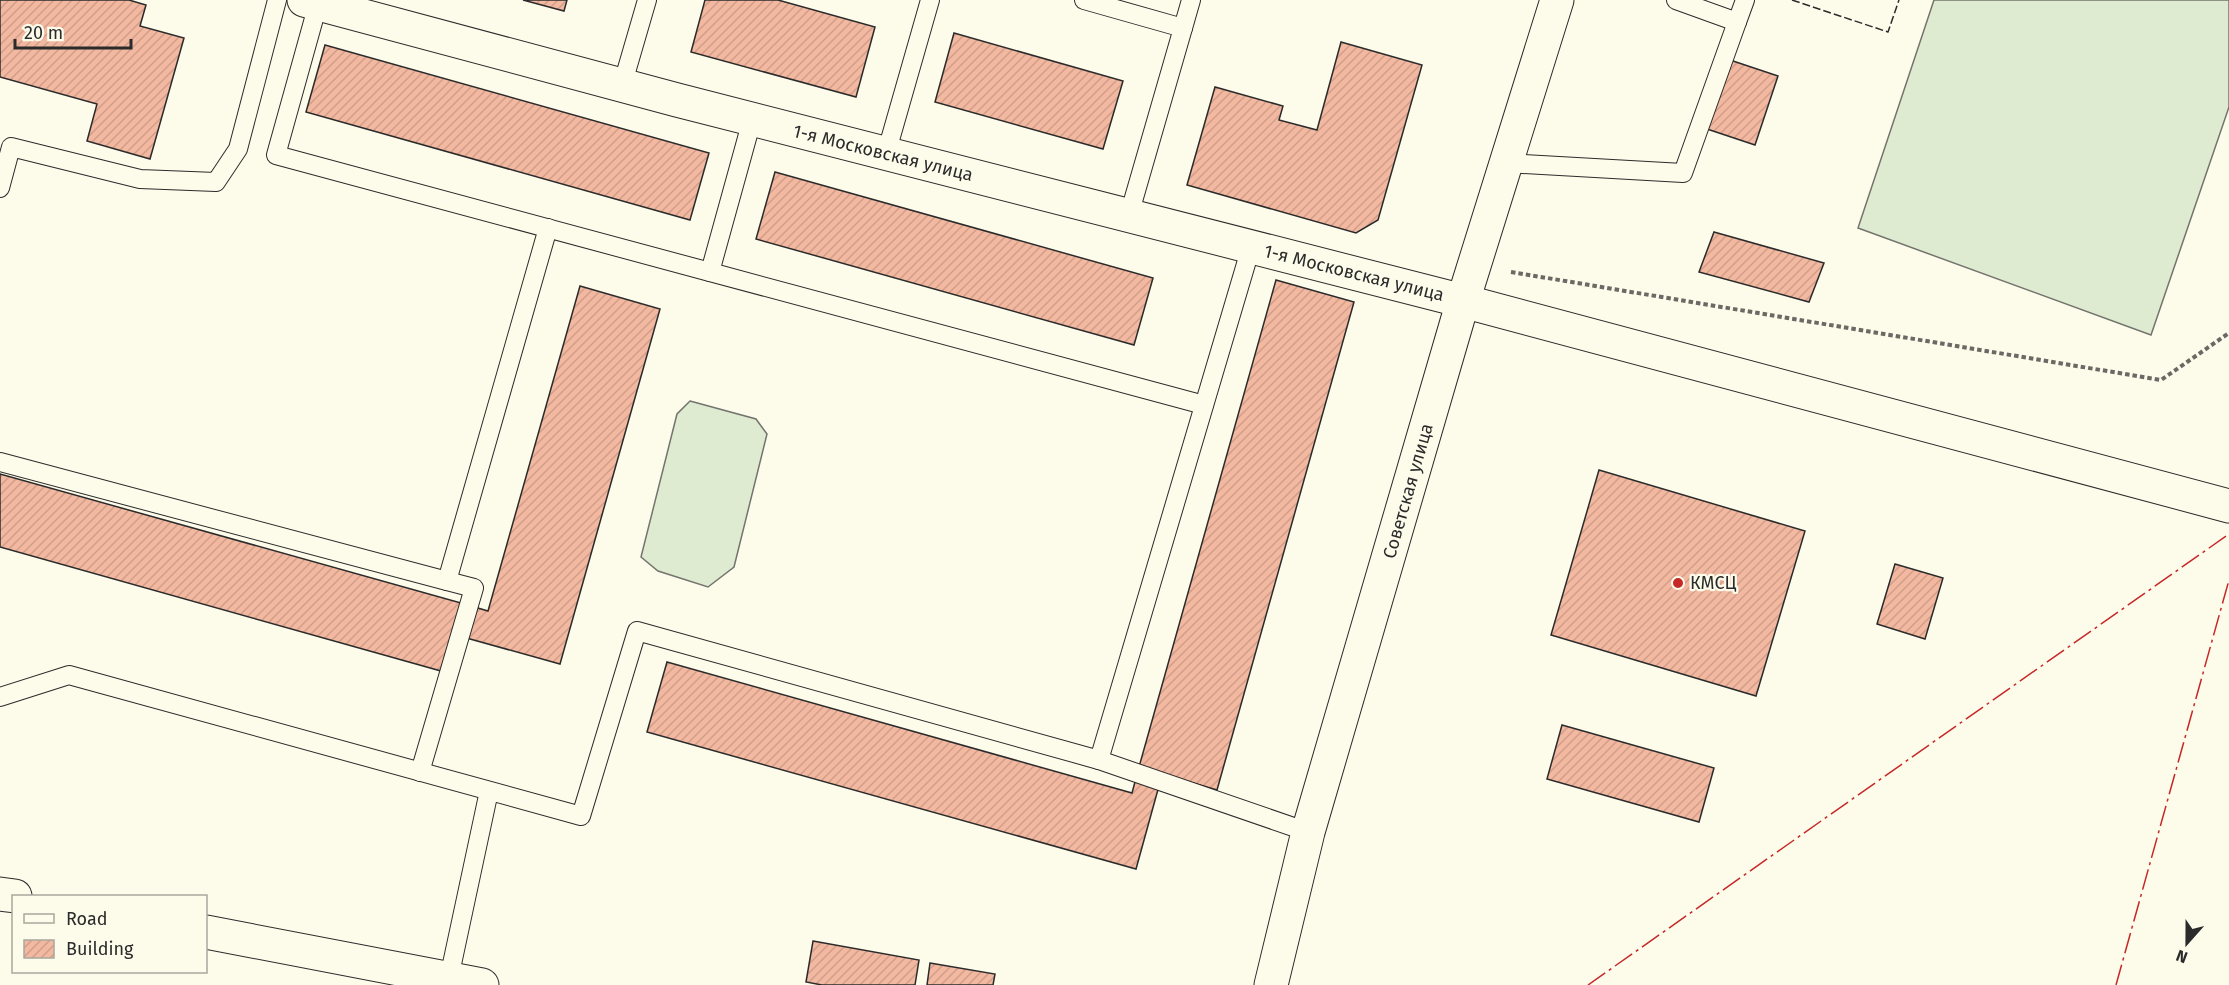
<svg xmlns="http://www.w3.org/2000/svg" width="2229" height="985" font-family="'Fira Sans',sans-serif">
<defs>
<pattern id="building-hatch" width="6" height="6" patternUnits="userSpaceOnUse" patternTransform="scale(1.5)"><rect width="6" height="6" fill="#f2b8a0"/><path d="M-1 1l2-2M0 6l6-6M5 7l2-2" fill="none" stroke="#d09e8a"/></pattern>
</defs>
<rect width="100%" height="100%" fill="#fdfbea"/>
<!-- garden -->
<g fill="#deebd1" stroke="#74746e" stroke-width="1.5">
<polygon points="1934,0 2229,0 2229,107 2151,335 1858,228"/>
<polygon points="690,401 756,419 767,434 734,567 708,587 658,571 641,557 677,414"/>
</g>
<!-- building -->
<g fill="url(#building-hatch)" stroke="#2b2b2b" stroke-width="1.5">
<polygon points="0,0 129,0 146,5 140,26 184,38 150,159 87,141 97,104 0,77"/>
<polygon points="523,0 567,0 564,11"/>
<polygon points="705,0 778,0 875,27 856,97 691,52"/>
<polygon points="954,33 1123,81 1103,149 935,102"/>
<polygon points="1341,42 1422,65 1378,220 1356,233 1187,185 1215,87 1283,106 1279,120 1317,130"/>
<polygon points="325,45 709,153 690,220 306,112"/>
<polygon points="1727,59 1778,76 1755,145 1704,128"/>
<polygon points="775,172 1153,278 1134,345 756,239"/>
<polygon points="1714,232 1824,263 1809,302 1699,272"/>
<polygon points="1276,280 1354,302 1217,790 1139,767"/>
<polygon points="580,286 660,309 560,664 452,634 461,603 488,611"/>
<polygon points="1599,470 1805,531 1756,696 1551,635"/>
<polygon points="0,474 461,603 441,671 0,547"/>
<polygon points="1895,564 1943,578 1925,639 1877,624"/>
<polygon points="667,662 1132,793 1139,767 1162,775 1136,869 647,732"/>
<polygon points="1562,725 1714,768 1699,822 1547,779"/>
<polygon points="813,941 919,960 915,985 822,985 806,982"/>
<polygon points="930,963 995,974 993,985 927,985"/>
</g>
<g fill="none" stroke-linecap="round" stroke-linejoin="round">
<defs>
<g id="service">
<polyline points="1084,0 1183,28 1129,215"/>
<polyline points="1676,0 1737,22 1745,0"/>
<polyline points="318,4 276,155 710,272"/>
<polyline points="1183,28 1191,0"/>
<polyline points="622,86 647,0"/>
<polyline points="752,120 710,272 1204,405"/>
<polyline points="886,154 930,0"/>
<polyline points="1506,163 1683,173 1737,22"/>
<polyline points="0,188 11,147 140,179 216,182 238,149 277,0"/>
<polyline points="0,462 447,581 548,228"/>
<polyline points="0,697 69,675 581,816 637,631 1099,760 1251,247"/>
<polyline points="1099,760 1308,832"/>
<polyline points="420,772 474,588 447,581"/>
<polyline points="449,978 489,791"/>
</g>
<g id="minor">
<polyline points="304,0 677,100 1463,301 2229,506"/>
<polyline points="1271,985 1308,832 1463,301 1557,0"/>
</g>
<g id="primary">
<polyline points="0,894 15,896"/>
<polyline points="206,932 482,985"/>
</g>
</defs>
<!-- service casing -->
<use href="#service" stroke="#2b2b2b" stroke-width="20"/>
<!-- minor casing -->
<use href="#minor" stroke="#2b2b2b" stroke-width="35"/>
<!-- primary casing -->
<use href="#primary" stroke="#2b2b2b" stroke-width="35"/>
<!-- path -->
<polyline stroke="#6a6964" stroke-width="4" stroke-dasharray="4.5 3" stroke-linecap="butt" points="1511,272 2161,380 2229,333"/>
<!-- service -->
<use href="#service" stroke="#fdfbea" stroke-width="18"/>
<!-- minor -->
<use href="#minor" stroke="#fdfbea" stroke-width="33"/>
<!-- primary -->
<use href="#primary" stroke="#fdfbea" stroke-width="33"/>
<!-- fence -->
<polyline stroke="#2b2b2b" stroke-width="1.5" stroke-dasharray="8 3" stroke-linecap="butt" points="1792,0 1888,32 1899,0"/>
<!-- power -->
<g stroke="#c62828" stroke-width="1.5" stroke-dasharray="21 4.5 3 4.5" stroke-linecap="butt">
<polyline points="1588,985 2229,534"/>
<polyline points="2116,985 2229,580"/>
</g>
</g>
<!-- markers -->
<circle fill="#c62828" stroke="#fdfbea" stroke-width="2" cx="1678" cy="583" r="6"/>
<g text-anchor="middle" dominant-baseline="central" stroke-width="4.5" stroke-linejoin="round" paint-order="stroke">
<!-- street labels -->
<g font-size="18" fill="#2b2b2b" stroke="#fdfbea">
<text transform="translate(883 153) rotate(14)">1-я Московская улица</text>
<text transform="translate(1354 273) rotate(14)">1-я Московская улица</text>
<text transform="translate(1408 491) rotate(-74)">Советская улица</text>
</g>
<!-- poi labels -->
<g font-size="18" fill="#2b2b2b" stroke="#fdfbea" text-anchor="start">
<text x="1690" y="583">КМСЦ</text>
</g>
</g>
<!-- legend -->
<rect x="12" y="895" width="195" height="78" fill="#fdfbea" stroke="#a9a89e" stroke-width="1.5"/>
<rect x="24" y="914" width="30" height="9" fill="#fdfbea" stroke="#a9a89e" stroke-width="1.5"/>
<text x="66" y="925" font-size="18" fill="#2b2b2b">Road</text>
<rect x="24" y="940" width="30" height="18" fill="url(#building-hatch)" stroke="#a9a89e" stroke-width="1.5"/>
<text x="66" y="955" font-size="18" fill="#2b2b2b">Building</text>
<!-- north arrow -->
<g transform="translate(2187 943) rotate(201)" stroke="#fdfbea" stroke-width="4.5" paint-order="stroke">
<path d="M0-4.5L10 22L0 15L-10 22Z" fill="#2b2b2b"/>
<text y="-9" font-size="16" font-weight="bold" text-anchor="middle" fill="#2b2b2b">N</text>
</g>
<!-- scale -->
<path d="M15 39v9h116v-9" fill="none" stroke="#2b2b2b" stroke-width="3"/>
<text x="24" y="39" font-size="18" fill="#2b2b2b" stroke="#fdfbea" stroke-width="4.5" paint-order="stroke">20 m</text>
</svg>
